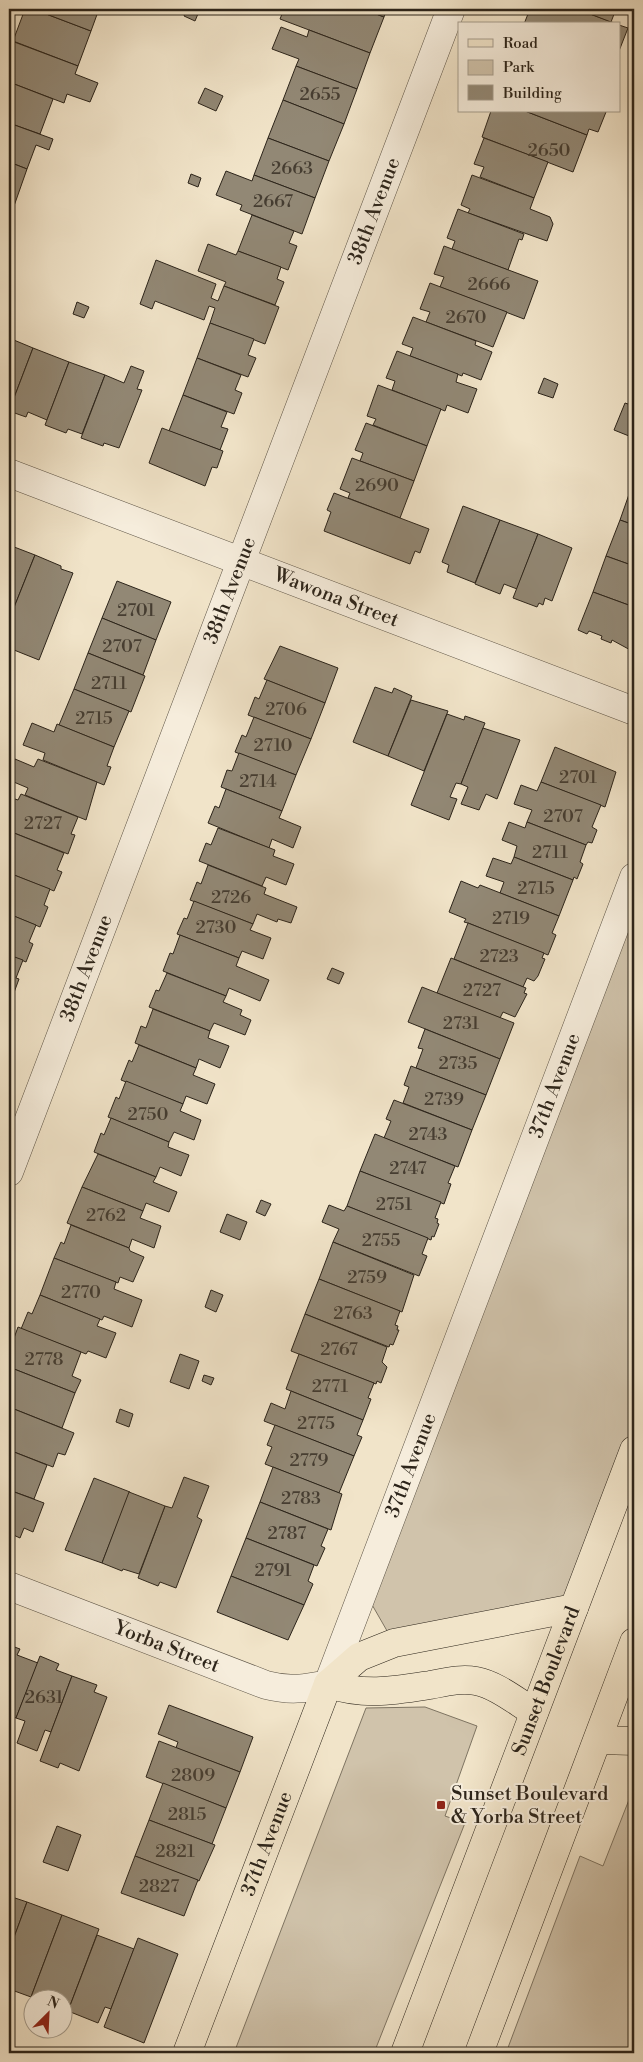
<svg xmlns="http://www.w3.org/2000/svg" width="643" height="2062" font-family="'Libre Bodoni',serif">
<rect width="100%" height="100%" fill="#f1e4c9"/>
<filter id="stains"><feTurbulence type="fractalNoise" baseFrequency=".004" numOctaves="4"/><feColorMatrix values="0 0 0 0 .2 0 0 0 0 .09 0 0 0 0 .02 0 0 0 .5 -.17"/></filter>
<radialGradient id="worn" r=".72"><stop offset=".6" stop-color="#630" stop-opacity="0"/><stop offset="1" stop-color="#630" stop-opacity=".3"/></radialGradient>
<!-- green -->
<g fill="#d0c3ab" stroke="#7e7462">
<polygon points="634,877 634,1450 575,1606 394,1643 363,1589"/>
<polygon points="425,1707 477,1726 445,1816 465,1823 374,2053 234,2053 366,1708"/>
<polygon points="634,1787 634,2053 506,2053 580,1856 603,1866"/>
</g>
<!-- building -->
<g fill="#928875" stroke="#2c241a">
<polygon points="25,9 33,9 91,31 78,66 13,41"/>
<polygon points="33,9 99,9 91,31"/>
<polygon points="187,9 200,9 195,21 184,16"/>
<polygon points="284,9 363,9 384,17 370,53 280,19"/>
<polygon points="363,9 387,9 384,17"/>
<polygon points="530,9 577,9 617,24 524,24"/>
<polygon points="577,9 616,9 611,22"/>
<polygon points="619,25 628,28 619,51"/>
<polygon points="281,27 307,37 309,30 370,53 357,89 296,66 299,59 272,49"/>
<polygon points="9,40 78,66 75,74 98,83 90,102 67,94 64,103 9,82"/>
<polygon points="296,66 357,89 344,124 283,100"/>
<polygon points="9,82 53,99 40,134 9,123"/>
<polygon points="205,88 223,96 216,111 198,103"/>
<polygon points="283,100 344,124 329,161 268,138"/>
<polygon points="491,111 525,111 587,135 573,172 482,137"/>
<polygon points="525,111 602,111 606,112 598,132 589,129 587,135"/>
<polygon points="9,123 53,139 49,150 36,145 27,169 9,162"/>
<polygon points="268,138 329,161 315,198 254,175"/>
<polygon points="484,138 548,162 534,198 480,177 484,167 474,164"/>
<polygon points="9,162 27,169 14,206 9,204"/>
<polygon points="226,171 252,181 254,175 315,198 302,234 240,210 242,205 216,195"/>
<polygon points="191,174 201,178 198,187 188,183"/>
<polygon points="472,175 534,198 530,209 550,217 553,224 547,241 468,213 470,209 461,205"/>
<polygon points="458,209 524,234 522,240 519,239 508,270 452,249 455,241 447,238"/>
<polygon points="252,215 294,231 289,243 297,246 288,270 238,251"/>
<polygon points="208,244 236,255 238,251 281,267 277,279 284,282 275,305 224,286 226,282 198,271"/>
<polygon points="444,246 538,281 524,319 440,287 444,277 434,274"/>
<polygon points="156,260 216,284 211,298 218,301 224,286 279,307 265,344 210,323 215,308 209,306 204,320 155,301 152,309 140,304"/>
<polygon points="430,283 507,312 493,347 426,322 430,312 420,309"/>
<polygon points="77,302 89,307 84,318 73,314"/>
<polygon points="413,317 476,341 475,345 492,352 481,380 463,373 462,376 410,356 413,348 402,344"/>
<polygon points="210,323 254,339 248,355 256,358 248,377 197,358"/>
<polygon points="9,338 33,348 9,411"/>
<polygon points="33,348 69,362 47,420 28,412 26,417 9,411"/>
<polygon points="397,351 458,374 456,382 477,389 468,413 447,405 445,411 392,390 395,381 386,378"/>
<polygon points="197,358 241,375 235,390 242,393 234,414 183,395"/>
<polygon points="69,362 105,375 82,434 68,429 66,433 45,425"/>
<polygon points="131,366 144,371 137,389 142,390 119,448 104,443 103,446 81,438 105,375 124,383"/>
<polygon points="544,378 558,384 553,398 538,393"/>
<polygon points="378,385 441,409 427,446 373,425 376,419 367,416"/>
<polygon points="183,395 227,412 221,427 228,429 220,450 169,431"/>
<polygon points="625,403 634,406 634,438 614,430"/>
<polygon points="366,423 427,446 414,481 360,461 363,453 355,450"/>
<polygon points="162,428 223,451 217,468 212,467 205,486 149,463"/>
<polygon points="352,458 414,481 400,518 348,498 350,493 340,489"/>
<polygon points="633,483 634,484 634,525 620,520"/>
<polygon points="334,493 429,529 420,553 415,551 410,564 324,531 331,512 327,510"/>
<polygon points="463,506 500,520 475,583 447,572 449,565 442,562"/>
<polygon points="500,520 538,534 517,589 504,584 500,594 475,584"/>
<polygon points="620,520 634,525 634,566 606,556"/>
<polygon points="538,534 572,548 552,601 545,598 543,605 539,603 537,607 513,598"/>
<polygon points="9,545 35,555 9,620"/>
<polygon points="35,555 61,566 61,569 73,573 39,660 9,648 9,620"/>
<polygon points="606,556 634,566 634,607 593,592"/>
<polygon points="117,581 171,602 156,640 102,618"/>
<polygon points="593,592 634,607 634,652 612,640 611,643 601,639 602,636 589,631 587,634 578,630"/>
<polygon points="102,618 156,640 143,675 88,653"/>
<polygon points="280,646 338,668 325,703 264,679"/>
<polygon points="88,653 145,676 131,712 74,689"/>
<polygon points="267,680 325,703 311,739 248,715 255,697 259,699"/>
<polygon points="375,687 392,693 394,688 412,696 388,756 353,742"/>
<polygon points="74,689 129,711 114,747 59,725"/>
<polygon points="411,700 448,711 424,771 388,756"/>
<polygon points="447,714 464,720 465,716 485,723 461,784 456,783 450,797 457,799 449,820 411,805"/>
<polygon points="254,717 311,739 296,775 235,752 242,735 246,737"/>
<polygon points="32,723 54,732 57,724 114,747 107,766 111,767 104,785 43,760 45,753 23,745"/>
<polygon points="483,728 520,740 497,799 486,794 479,810 461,804 468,787 461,784"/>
<polygon points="555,747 616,772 605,807 541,782"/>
<polygon points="239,753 296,775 282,811 221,787 227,770 232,771"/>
<polygon points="15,759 34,767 38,759 97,782 86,820 25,795 28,788 9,780"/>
<polygon points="541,782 601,805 592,827 597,830 592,843 588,842 586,845 527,822 532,810 514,804 521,785 537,791"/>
<polygon points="226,789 282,811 279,818 301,827 293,848 272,839 269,848 208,823 215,806 219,808"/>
<polygon points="21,794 78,817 71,834 75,835 68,854 9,831 9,797 18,800"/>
<polygon points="509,822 525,828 527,822 586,845 580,862 583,864 577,879 574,877 573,880 514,857 517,846 502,840"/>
<polygon points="218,828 275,850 273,856 294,864 286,885 266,877 262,886 199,861 206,843 211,845"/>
<polygon points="9,831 64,853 57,870 62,872 54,891 9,873"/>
<polygon points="514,857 573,880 559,916 500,893 504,882 486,876 493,858 511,864"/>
<polygon points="208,865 266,888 264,894 297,907 291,923 278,919 277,922 257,914 253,924 190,900 197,882 201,884"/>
<polygon points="9,873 50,889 44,905 48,907 40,927 9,914"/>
<polygon points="461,881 478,888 480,885 559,916 552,933 556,935 548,955 468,923 464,922 466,919 449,912"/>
<polygon points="194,901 253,924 250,930 271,938 263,959 242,951 239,958 177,934 184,918 187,919"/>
<polygon points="9,914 36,925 29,942 33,944 26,962 9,955"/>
<polygon points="468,923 544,953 542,958 545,959 538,976 534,981 527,978 523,987 454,959"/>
<polygon points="180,935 239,958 236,966 269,980 260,1001 229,988 226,996 163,971 170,953 173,954"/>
<polygon points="9,955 23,960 16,978 19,979 12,998 9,997"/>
<polygon points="451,958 526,988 524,993 527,994 515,1017 503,1012 500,1018 437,993"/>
<polygon points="332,968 344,973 339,984 327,979"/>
<polygon points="167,973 226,996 223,1002 242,1010 240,1015 251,1020 245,1035 214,1023 210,1031 149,1007 156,990 159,991"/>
<polygon points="422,987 514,1023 500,1059 408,1022"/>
<polygon points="153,1009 210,1031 208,1038 229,1046 220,1068 199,1059 196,1068 135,1043 141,1026 146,1028"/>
<polygon points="425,1029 500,1059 486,1095 416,1068 423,1049 418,1048"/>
<polygon points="139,1045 196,1068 193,1075 215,1084 207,1104 186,1096 183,1104 121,1080 129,1060 132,1062"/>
<polygon points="411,1066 486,1095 472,1130 403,1103 409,1087 404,1085"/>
<polygon points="126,1081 183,1104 180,1111 201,1120 194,1140 174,1132 169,1142 108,1117 116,1097 119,1099"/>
<polygon points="394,1100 472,1130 458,1167 384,1138 391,1121 386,1119"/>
<polygon points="111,1118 169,1142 168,1147 189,1155 181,1176 160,1167 156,1177 94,1152 101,1133 104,1135"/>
<polygon points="375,1134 455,1166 448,1183 451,1184 444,1204 360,1171"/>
<polygon points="98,1154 156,1177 153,1182 177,1192 169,1212 146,1203 143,1211 82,1187"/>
<polygon points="360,1171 441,1202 435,1218 438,1219 437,1223 439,1224 434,1237 432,1236 431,1240 347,1206"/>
<polygon points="82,1187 143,1211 140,1218 161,1226 154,1248 132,1239 129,1248 67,1223"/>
<polygon points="261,1200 271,1204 265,1216 256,1212"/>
<polygon points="329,1205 344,1211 347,1206 428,1238 422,1254 427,1256 419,1276 333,1242 339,1229 322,1222"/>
<polygon points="227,1214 247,1222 240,1240 220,1232"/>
<polygon points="71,1225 129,1248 130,1251 144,1257 133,1282 120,1277 118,1283 54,1258 61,1242 64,1244"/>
<polygon points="333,1242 414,1275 402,1312 319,1279"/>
<polygon points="54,1258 116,1282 114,1289 142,1300 132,1327 104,1316 102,1320 40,1295"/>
<polygon points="319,1279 400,1311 395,1325 398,1326 397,1330 399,1330 393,1345 390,1344 389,1347 305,1314"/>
<polygon points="211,1290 223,1295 216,1312 205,1307"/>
<polygon points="40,1295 100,1319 97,1326 116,1333 106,1358 88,1351 86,1354 81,1352 21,1329 28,1312 32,1314"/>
<polygon points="305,1314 387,1347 382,1362 387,1367 381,1383 377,1381 376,1384 291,1351"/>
<polygon points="18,1327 81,1352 72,1376 81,1380 75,1393 9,1367 9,1352"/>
<polygon points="180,1354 199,1361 189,1389 170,1382"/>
<polygon points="299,1354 374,1383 368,1398 371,1399 363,1420 286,1389"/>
<polygon points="9,1367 75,1393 62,1428 9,1407"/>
<polygon points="204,1375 214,1378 211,1385 202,1381"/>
<polygon points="291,1391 363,1420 357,1435 362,1437 354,1456 264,1421 271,1403 285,1409"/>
<polygon points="9,1407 74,1433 65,1455 58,1453 53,1467 9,1450"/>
<polygon points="120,1409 133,1414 129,1427 116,1422"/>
<polygon points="275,1425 354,1456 339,1493 265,1464 272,1447 267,1445"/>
<polygon points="9,1450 47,1465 34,1499 9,1490"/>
<polygon points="273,1467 342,1494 331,1530 260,1502"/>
<polygon points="184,1477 209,1486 197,1517 202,1520 176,1588 160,1582 158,1586 138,1578 165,1506 172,1508"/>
<polygon points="94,1478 130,1492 102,1563 65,1550"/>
<polygon points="9,1490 44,1503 33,1532 24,1528 20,1538 9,1533"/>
<polygon points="129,1492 165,1506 139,1574 123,1569 122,1571 102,1563"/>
<polygon points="260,1502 328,1529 321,1546 325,1548 317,1566 246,1538"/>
<polygon points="246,1538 314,1565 308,1581 313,1584 304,1605 231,1576"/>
<polygon points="231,1576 304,1605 288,1640 217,1612"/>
<polygon points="9,1645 20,1649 17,1655 38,1663 16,1718 9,1715"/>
<polygon points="40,1656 59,1664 56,1670 72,1676 51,1732 45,1730 37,1751 17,1743 25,1721 16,1718"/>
<polygon points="72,1676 97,1685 94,1692 107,1697 79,1771 60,1763 58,1768 40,1761"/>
<polygon points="169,1705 253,1737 240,1772 176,1748 178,1742 158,1734"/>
<polygon points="159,1741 240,1772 226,1808 146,1777"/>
<polygon points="163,1783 226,1808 212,1844 149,1820"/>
<polygon points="149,1820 215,1845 199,1881 135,1856"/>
<polygon points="57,1826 81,1835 68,1871 43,1862"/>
<polygon points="135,1856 198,1880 184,1916 121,1893"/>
<polygon points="9,1896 27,1902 9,1951"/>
<polygon points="27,1902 62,1915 31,1997 9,1989 9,1951"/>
<polygon points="62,1915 99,1929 68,2011 62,2009 62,2000 31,1997"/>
<polygon points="97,1935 134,1949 111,2009 105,2007 98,2023 68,2011"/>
<polygon points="138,1938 178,1954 144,2043 104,2027"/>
</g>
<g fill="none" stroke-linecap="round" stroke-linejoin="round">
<defs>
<g id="minor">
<path id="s1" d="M9,473L634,711"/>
<path id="s2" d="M9,1172L451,9"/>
<path id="s3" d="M9,1586L266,1685C289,1691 305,1689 328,1684L634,877"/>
</g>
<g id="major">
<path d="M328,1684C365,1696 392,1691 430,1685C446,1682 461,1678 476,1681C497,1685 517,1702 534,1712"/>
<polyline points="598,1740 634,1741"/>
<path id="s4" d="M187,2053L328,1684L359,1657L394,1643L574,1608"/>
<path id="s5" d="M405,2053L634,1450"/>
<polyline points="479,2053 634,1642"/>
</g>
</defs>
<!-- minor casing -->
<use href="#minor" stroke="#5d5446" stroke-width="29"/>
<!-- major casing -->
<use href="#major" stroke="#2c241a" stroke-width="29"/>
<!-- minor -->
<use href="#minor" stroke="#f6eddc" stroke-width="28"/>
<!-- major -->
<use href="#major" stroke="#f1e4c9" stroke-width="28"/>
</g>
<!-- markers -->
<rect fill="#8f2418" stroke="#f6eddc" stroke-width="2" x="436" y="1800" width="10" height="10" rx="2.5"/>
<g text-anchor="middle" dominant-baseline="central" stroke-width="4" stroke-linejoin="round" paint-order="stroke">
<!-- number labels -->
<g font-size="18" fill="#463d31">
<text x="320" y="94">2655</text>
<text x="549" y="150">2650</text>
<text x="292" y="168">2663</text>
<text x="273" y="201">2667</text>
<text x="489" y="284">2666</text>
<text x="466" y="317">2670</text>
<text x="377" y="485">2690</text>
<text x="136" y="610">2701</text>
<text x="122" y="646">2707</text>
<text x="109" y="683">2711</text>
<text x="286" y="709">2706</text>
<text x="94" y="718">2715</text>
<text x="273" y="745">2710</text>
<text x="578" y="777">2701</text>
<text x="258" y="781">2714</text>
<text x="563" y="816">2707</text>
<text x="43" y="823">2727</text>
<text x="550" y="852">2711</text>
<text x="536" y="888">2715</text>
<text x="231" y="897">2726</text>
<text x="511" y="918">2719</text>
<text x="216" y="927">2730</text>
<text x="499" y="956">2723</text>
<text x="482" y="990">2727</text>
<text x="461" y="1023">2731</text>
<text x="458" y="1063">2735</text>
<text x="444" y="1099">2739</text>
<text x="148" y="1114">2750</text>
<text x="428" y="1134">2743</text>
<text x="408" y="1168">2747</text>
<text x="394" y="1204">2751</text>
<text x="106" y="1215">2762</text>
<text x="381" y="1240">2755</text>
<text x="367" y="1277">2759</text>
<text x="81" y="1292">2770</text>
<text x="353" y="1313">2763</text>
<text x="339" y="1349">2767</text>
<text x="44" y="1359">2778</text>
<text x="330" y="1386">2771</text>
<text x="316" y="1423">2775</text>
<text x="309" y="1460">2779</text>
<text x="301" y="1498">2783</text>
<text x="287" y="1533">2787</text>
<text x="273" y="1570">2791</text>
<text x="44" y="1697">2631</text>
<text x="193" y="1775">2809</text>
<text x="187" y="1814">2815</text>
<text x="175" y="1851">2821</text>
<text x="159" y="1886">2827</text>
</g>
<!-- street labels -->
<g font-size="20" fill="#2c241a" stroke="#f6eddc">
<text stroke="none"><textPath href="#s2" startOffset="1028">38th Avenue</textPath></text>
<text stroke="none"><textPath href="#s2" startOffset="622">38th Avenue</textPath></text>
<text stroke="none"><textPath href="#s1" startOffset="350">Wawona Street</textPath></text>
<text stroke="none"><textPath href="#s2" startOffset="218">38th Avenue</textPath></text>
<text stroke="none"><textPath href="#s3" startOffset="978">37th Avenue</textPath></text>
<text stroke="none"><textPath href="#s3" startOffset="572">37th Avenue</textPath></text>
<text stroke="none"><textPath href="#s3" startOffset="169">Yorba Street</textPath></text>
<text stroke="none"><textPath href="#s5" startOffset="398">Sunset Boulevard</textPath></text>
<text stroke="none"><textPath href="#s4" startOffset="224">37th Avenue</textPath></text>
</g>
<!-- poi labels -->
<g font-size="20" fill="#2c241a" stroke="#f6eddc" text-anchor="start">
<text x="451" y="1794">Sunset Boulevard<tspan x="451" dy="23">&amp; Yorba Street</tspan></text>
</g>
</g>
<!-- margin -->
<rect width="643" height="2062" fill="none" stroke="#f1e4c9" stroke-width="30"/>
<rect x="10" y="10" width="623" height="2042" fill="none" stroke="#2c241a" stroke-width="2.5"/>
<rect x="15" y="15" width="613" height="2032" fill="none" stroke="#2c241a"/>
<!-- legend -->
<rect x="458" y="22" width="162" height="90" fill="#f6eddc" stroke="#a59d8e"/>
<rect x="468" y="39" width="25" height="8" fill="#f1e4c9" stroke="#a59d8e"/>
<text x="503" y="48" font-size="15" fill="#2c241a">Road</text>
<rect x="468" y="60" width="25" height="15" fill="#d0c3ab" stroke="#a59d8e"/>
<text x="503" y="72" font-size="15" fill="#2c241a">Park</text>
<rect x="468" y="85" width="25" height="15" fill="#928875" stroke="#a59d8e"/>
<text x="503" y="98" font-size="15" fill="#2c241a">Building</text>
<!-- north arrow -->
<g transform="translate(48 2014) rotate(24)"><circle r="24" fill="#f6eddc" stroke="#a59d8e"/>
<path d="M0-4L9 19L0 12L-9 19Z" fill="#8f2418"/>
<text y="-8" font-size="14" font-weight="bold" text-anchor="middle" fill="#2c241a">N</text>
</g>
<rect width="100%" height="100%" filter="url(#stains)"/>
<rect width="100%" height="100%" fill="url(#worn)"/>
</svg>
